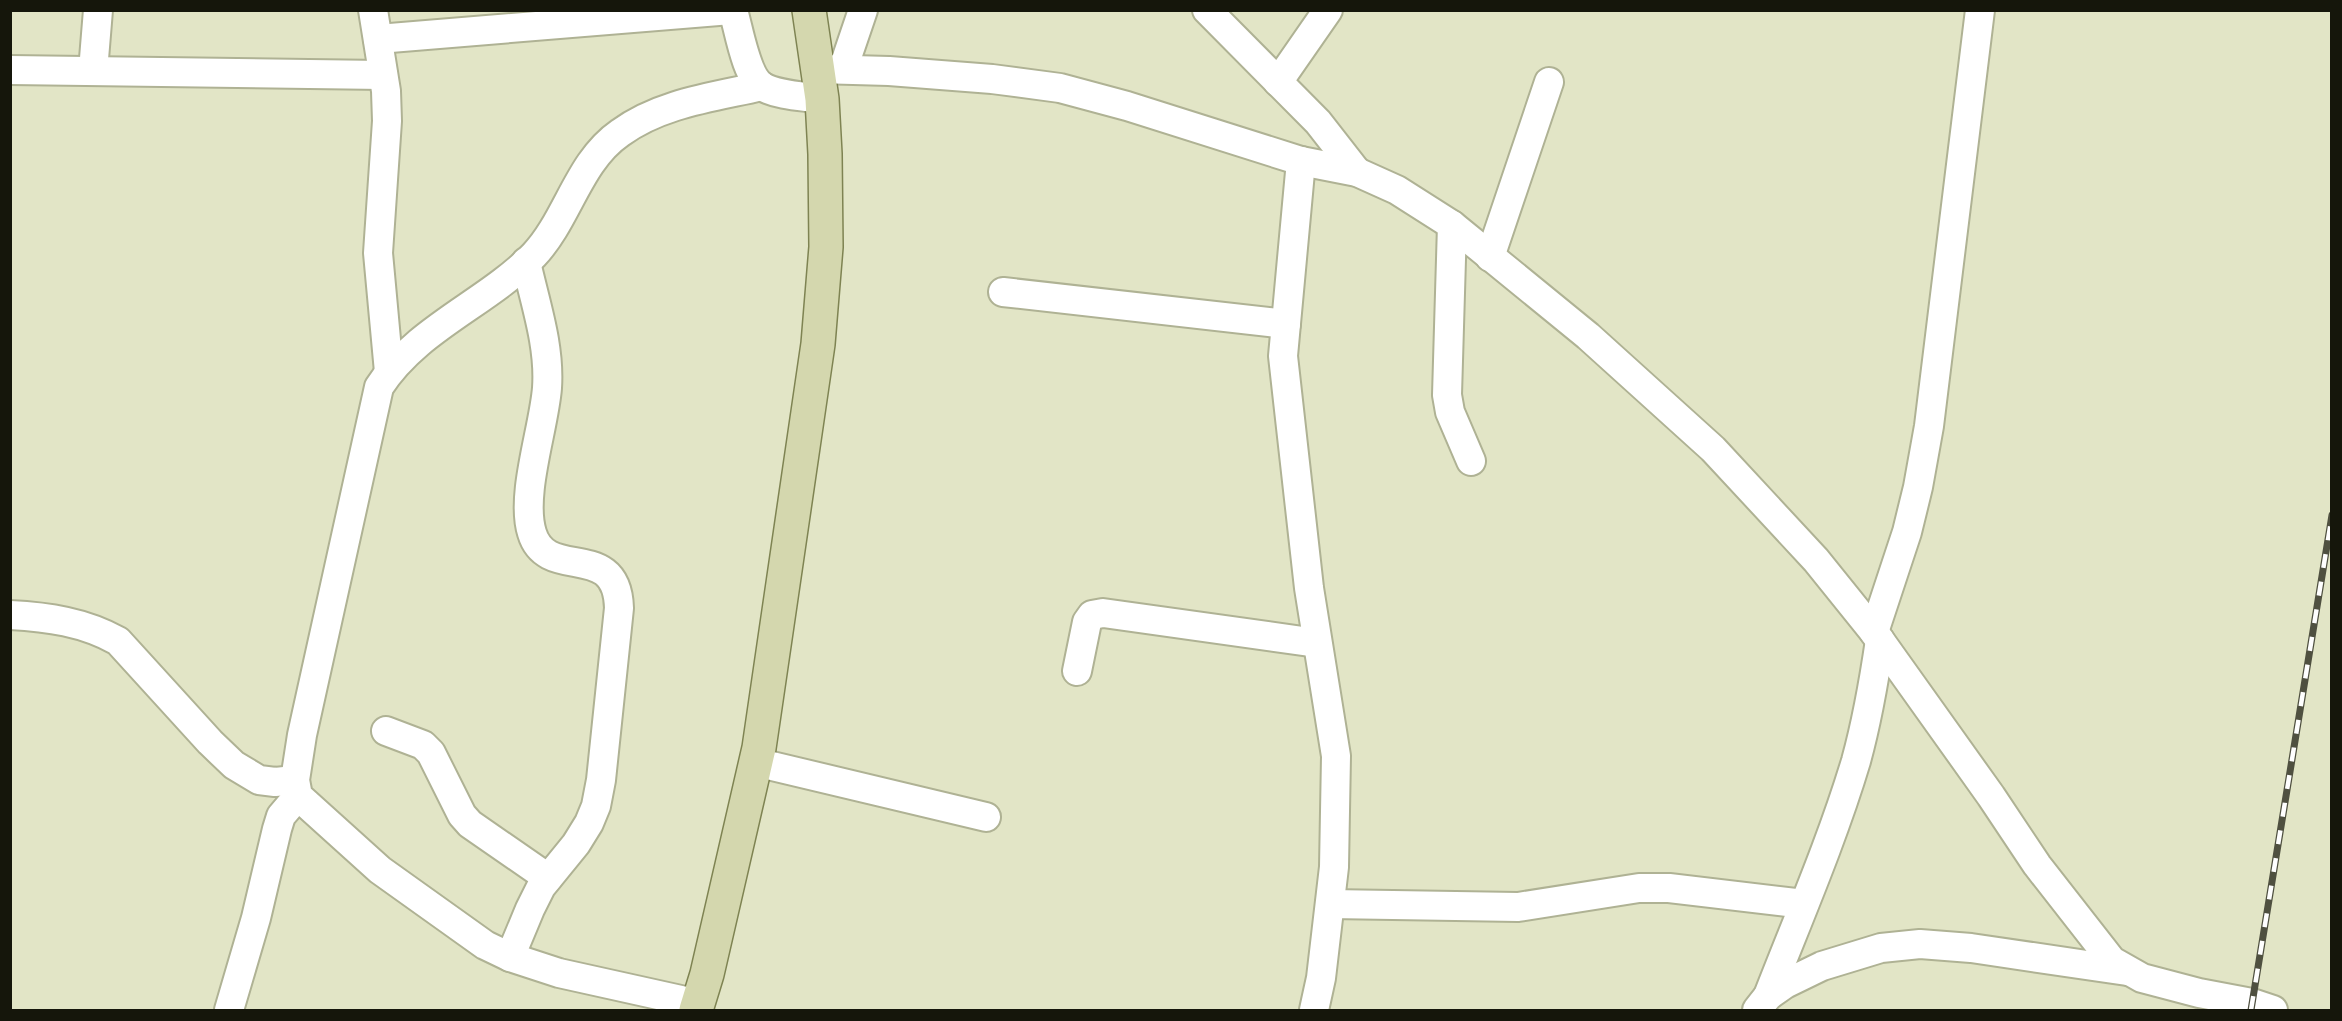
<svg xmlns="http://www.w3.org/2000/svg" width="2342" height="1021" font-family="'PT Sans Narrow',sans-serif">
<rect width="100%" height="100%" fill="#e2e5c6"/>
<g fill="none" stroke-linecap="round" stroke-linejoin="round">
<defs>
<g id="minor">
<polyline points="373,10 386,91 387,121 378,253 389,372"/>
<path d="M733,10C739,30 746,77 763,87C780,96 804,96 822,99"/>
<polyline points="1207,10 1318,122 1357,172"/>
<polyline points="378,39 731,10"/>
<polyline points="817,69 889,71 992,79 1060,88 1127,106 1301,161 1357,172 1397,190 1452,225 1588,336 1713,449 1816,560 1874,632 1991,796 2037,865 2112,961 2142,978 2199,993 2252,1003 2273,1010"/>
<polyline points="843,69 863,10"/>
<polyline points="10,70 383,75"/>
<polyline points="93,71 98,10"/>
<polyline points="1278,82 1328,10"/>
<polyline points="1301,161 1283,356 1309,588 1336,756 1334,867 1321,978 1314,1010"/>
<polyline points="1452,225 1447,395 1450,412 1471,461"/>
<polyline points="1490,257 1549,82"/>
<polyline points="1003,292 1286,324"/>
<path d="M10,615C48,617 84,622 118,641L210,742L234,765L259,780L275,782L295,780"/>
<polyline points="1874,632 1907,532 1918,487 1929,426 1980,10"/>
<polyline points="1077,671 1087,622 1092,615 1103,613 1317,643"/>
<polyline points="386,731 423,745 431,753 462,815 470,824 548,878"/>
<polyline points="755,762 986,817"/>
<polyline points="1330,904 1518,907 1639,888 1669,888 1804,904"/>
<path d="M510,957L530,909L541,887L576,844L589,823L596,806L601,780L619,608C617,538 547,583 532,533C520,495 544,428 547,388C550,345 535,303 526,262"/>
<path d="M1768,996C1798,919 1832,841 1856,761C1867,721 1874,681 1880,640"/>
<path d="M699,1004L559,973L510,957L485,945L380,870L298,796L295,780L302,735L379,387C417,328 486,304 534,255C568,219 578,162 620,133C661,103 714,97 762,86"/>
<polyline points="229,1010 256,918 277,829 281,816 298,796"/>
<polyline points="1757,1010 1768,996 1785,984 1822,966 1881,948 1920,944 1971,948 2127,971"/>
</g>
<polyline id="major" points="696,1010 707,974 759,748 818,344 826,247 825,154 822,99 809,10"/>
</defs>
<!-- minor casing -->
<use href="#minor" stroke="#afb294" stroke-width="32"/>
<!-- major casing -->
<use href="#major" stroke="#7e8352" stroke-width="36"/>
<!-- minor -->
<use href="#minor" stroke="#fff" stroke-width="28"/>
<!-- major -->
<use href="#major" stroke="#d4d7ae" stroke-width="33"/>
<defs>
<polyline id="rail" points="2251,1010 2332,515"/>
</defs>
<!-- rail casing -->
<use href="#rail" stroke="#4f5040" stroke-width="7"/>
<!-- rail -->
<use href="#rail" stroke="#fff" stroke-width="4.5" stroke-dasharray="14" stroke-linecap="butt"/>
</g>
<!-- border -->
<rect width="2342" height="1021" fill="none" stroke="#15160b" stroke-width="24"/>
</svg>
